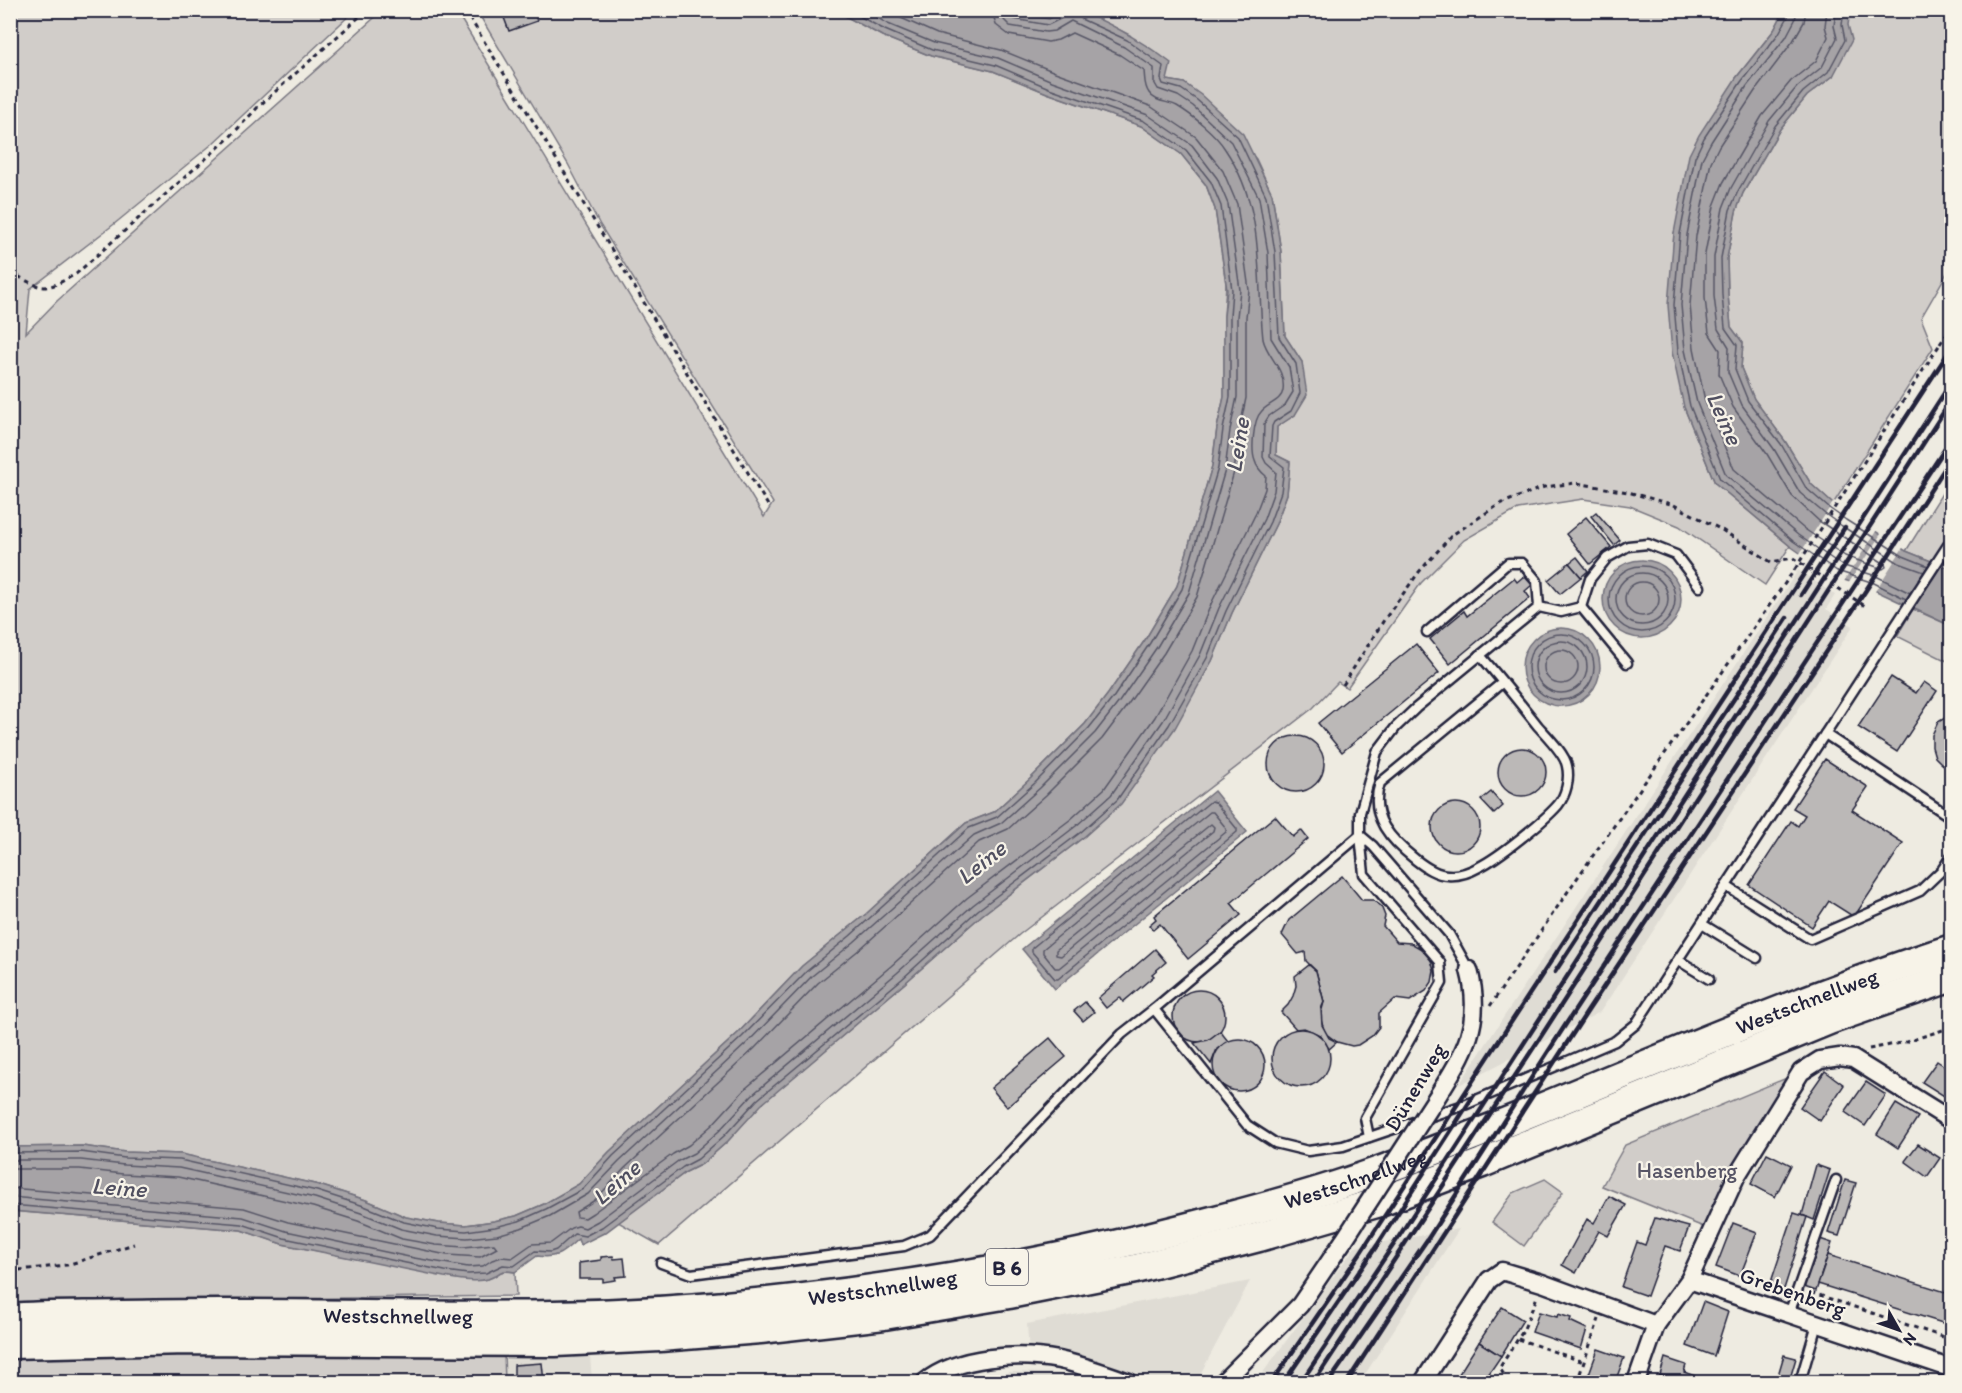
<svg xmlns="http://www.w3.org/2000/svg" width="1962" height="1393" font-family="Itim,sans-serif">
<rect width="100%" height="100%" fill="#eeebe1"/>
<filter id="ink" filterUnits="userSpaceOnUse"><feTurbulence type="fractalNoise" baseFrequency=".0167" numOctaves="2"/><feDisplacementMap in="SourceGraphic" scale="12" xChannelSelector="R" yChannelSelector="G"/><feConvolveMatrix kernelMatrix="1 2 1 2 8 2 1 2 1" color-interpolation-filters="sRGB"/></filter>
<g filter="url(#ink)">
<!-- built -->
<g fill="#dfdcd4">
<polygon points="1798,570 1835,595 1826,609 1853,626 1600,1012 1459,1085"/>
<polygon points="1459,1229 1360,1382 1256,1382 1355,1247"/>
<polygon points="1250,1281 1196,1382 1138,1382 1084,1363 1029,1354 1027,1324"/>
<polygon points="590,1355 592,1382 496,1382 495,1360"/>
<polygon points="1009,1372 1058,1373 1088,1382 961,1382"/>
</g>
<!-- green -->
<g fill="#d1cdc9" stroke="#7a7882" stroke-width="1.5">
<polygon points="10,11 354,11 211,145 113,225 30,289 26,333 57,301 382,11 456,11 764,517 773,503 600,225 568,164 477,11 836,11 882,36 931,56 993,71 1047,93 1141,126 1181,154 1206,185 1215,209 1226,284 1224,316 1224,397 1217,428 1212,466 1177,586 1145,640 1108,694 1085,724 1031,778 994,812 966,823 866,914 802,966 738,1033 609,1152 579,1184 544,1204 516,1216 494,1221 465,1225 439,1223 406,1217 366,1200 319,1185 181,1154 125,1152 82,1146 11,1147"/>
<polygon points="1010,11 1063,11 1049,19 1015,13"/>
<polygon points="1067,11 1784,11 1774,30 1736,78 1674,233 1672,267 1684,407 1715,483 1790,546 1765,585 1679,526 1630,506 1583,499 1518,509 1464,540 1421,583 1347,688 1338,682 1313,708 1020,934 659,1245 618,1222 686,1172 702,1164 728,1141 760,1105 905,983 982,915 1085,836 1212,661 1232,613 1276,524 1287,494 1290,462 1276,455 1277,426 1295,415 1302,362 1285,336 1281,252 1277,224 1272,194 1256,159 1184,83 1167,80 1130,35 1088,14"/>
<polygon points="1850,11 1951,11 1951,266 1921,318 1933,348 1833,504 1811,484 1785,441 1754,399 1741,368 1743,343 1731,327 1728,295 1727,258 1736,212 1743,193 1780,129 1807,96 1833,76"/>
<polygon points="1951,479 1951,569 1906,551"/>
<polygon points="1913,609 1951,626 1951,663 1897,636"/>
<polygon points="1801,1072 1711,1230 1602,1186 1625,1145"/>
<polygon points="1545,1179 1563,1192 1524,1246 1492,1222 1513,1193"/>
<path d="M11,1211L241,1230L282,1244L468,1280C474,1280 482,1281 488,1279C502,1275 496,1269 515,1272L516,1296L11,1302Z"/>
<polygon points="11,1353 504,1353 505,1382 11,1382"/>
</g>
<!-- water -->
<g fill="#a6a3a6" stroke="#716f7b" stroke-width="1.5">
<path d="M1010,11L1015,13L1049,19C1054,16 1060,11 1065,10C1092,9 1150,47 1171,63L1167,80L1184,83L1201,95L1243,134L1272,194L1281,252L1285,336L1302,362L1307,395L1295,415L1277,427L1276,455L1290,462L1287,494L1276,524L1232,613L1212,661L1175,728L1121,804L1085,836L982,915L905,983L761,1105L728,1141L702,1164L686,1172L606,1232L580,1245L578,1239C563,1252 559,1259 537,1256L515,1272C496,1269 502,1274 488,1279C475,1283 457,1279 444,1277L282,1244L241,1230L11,1211V1147L82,1146L125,1152L181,1154L319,1185L366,1200L406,1217L439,1223L466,1225L494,1221L516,1216L544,1204L579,1184L609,1152L738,1033L802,966L866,914L966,823L994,812L1031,778L1085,724L1108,694L1145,640L1177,586L1212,466L1217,428L1224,397V316L1227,290L1215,209L1206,185L1181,154L1141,126L1047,93L993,71L931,56L882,36L836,11Z"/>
<polygon points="1784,11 1850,11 1848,25 1852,40 1833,76 1807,96 1780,129 1743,193 1736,212 1727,258 1728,295 1731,327 1743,343 1741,368 1754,399 1785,441 1811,484 1833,504 1906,551 1951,569 1951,626 1872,589 1835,577 1790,546 1715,483 1684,407 1672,352 1668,305 1674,233 1689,155 1699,135 1736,78 1774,30"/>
<circle cx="1642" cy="599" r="39"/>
<circle cx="1561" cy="667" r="39"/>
<polygon points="1214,791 1247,832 1055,989 1022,949"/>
</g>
<!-- pier -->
<g fill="#eeebe1">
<polygon points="1834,501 1878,528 1843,583 1833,580 1799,555"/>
<polygon points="1883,531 1904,546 1874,593 1848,584"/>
</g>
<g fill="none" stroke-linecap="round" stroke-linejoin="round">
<!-- shore -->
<g stroke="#575666" stroke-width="1.5">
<path d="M883,10L937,34L1001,50L1055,72L1150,106L1196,137L1223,171L1237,204L1249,290L1246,317V398L1239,432L1234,472L1197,597L1164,653L1126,707L1102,739L1046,795L1008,829L979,842L860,949L818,983L754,1049L625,1168L595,1200L576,1212L577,1217L585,1218L593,1213L673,1154L689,1145L712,1125L746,1088L891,966L967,898L1071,819L1104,789L1155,717L1192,651L1211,604L1255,515L1265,489L1266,476C1261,472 1257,468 1255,461C1251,451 1253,420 1261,412C1267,404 1282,401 1283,390C1286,369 1267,357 1263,339C1256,271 1266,210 1225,149C1216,134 1192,115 1177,106C1168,101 1156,103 1149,93C1144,86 1145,79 1144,71L1120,55L1072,33L1058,40L1048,42L1009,35L996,25L992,10"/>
<polyline points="1009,10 1010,16 1014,19 1048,25 1062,18 1065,10"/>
<polyline points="1789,10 1788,17 1779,33 1741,82 1704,138 1695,157 1680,234 1674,305 1678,351 1690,406 1720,479 1793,541 1837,571 1874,583 1906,599"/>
<polyline points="1797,10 1795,20 1786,37 1747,86 1711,142 1702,159 1687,235 1681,305 1685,350 1697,403 1726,475 1798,535 1841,565 1876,576 1910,593"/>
<polyline points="1806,10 1804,22 1793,41 1755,91 1719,146 1711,162 1696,236 1690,305 1694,348 1705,401 1734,469 1803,528 1845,556 1883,569 1886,567 1885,564 1819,521 1792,496 1767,454 1733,407 1719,374 1720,350 1709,333 1705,298 1705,254 1714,206 1723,183 1762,116 1791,81 1816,61 1828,37 1825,26 1827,10"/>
<polyline points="1836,10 1834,26 1837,38 1822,67 1797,87 1769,121 1731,188 1723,208 1714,257 1714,296 1718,329 1729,347 1728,372 1742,405 1774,449 1800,493 1825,514 1842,526 1899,563 1924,572"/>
<polyline points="1844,10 1842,25 1845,40 1828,72 1803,92 1775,126 1738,191 1730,210 1721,258 1722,295 1725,328 1737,345 1735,369 1748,401 1781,444 1806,488 1829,508 1846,520 1903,556 1928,566"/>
<circle cx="1642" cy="599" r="33"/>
<circle cx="1642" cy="599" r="26"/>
<circle cx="1642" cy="599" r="17"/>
<circle cx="1561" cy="667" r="33"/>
<circle cx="1561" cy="667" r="26"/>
<circle cx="1561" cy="667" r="17"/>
<polygon points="1211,801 1215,802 1237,829 1237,832 1058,979 1055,979 1032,952 1032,948"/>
<polygon points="1210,812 1213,812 1226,828 1226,832 1059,968 1055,968 1043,953 1043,949"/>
<polygon points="1211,824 1214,827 1213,831 1061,956 1056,955 1056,950"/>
<polyline points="10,1153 81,1152 125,1158 180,1160 317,1191 364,1206 404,1222 438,1229 466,1231 495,1227 519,1221 546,1209 583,1189 613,1156 742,1037 807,971 850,936 969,828 997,817 1035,783 1089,728 1113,698 1150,643 1182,589 1218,468 1223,429 1230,397 1230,316 1232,290 1221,206 1211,182 1186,150 1144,121 1049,88 995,65 932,50 885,30 848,10"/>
<polyline points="10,1160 81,1160 124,1165 179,1168 315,1198 361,1213 401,1229 437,1236 467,1238 497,1235 521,1228 550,1216 588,1194 619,1162 747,1043 812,976 854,942 974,835 1001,823 1040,788 1095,733 1119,702 1157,647 1189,593 1225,470 1230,430 1237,397 1237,317 1240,290 1228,204 1217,178 1192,145 1148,115 1052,81 998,58 934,43 888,24 864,10"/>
<polyline points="10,1169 80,1169 123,1174 178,1177 313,1207 358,1221 402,1239 436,1245 464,1247 494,1244 497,1248 480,1257 447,1255 288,1222 244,1208 10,1188"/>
<polyline points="10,1197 243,1217 286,1231 414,1258 468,1267 483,1266 492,1260 502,1257 512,1258 532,1244 551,1243 571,1228 578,1226 585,1228 598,1221 678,1161 694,1153 719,1131 752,1095 897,973 973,905 1076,826 1111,795 1163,721 1200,655 1219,608 1264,519 1274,491 1276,472 1266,463 1263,457 1264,424 1269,416 1285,405 1293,392 1289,367 1271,338 1268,253 1259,198 1231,142 1193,106 1178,96 1158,89 1154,82 1154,68 1124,47 1071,21 1054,31 1046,32 1010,26 1004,20 1001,10"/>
<polyline points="10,1205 242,1224 284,1238 445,1271 468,1274 486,1273 503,1265 514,1266 535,1251 550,1252 556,1250 574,1234 585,1236 602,1227 683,1167 698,1159 724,1136 757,1100 902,979 978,910 1081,832 1117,800 1169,725 1207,658 1226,611 1270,522 1281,492 1284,467 1270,456 1272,426 1274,422 1291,411 1300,393 1296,364 1279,337 1275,252 1266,196 1238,137 1197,100 1181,89 1163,84 1161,79 1163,66 1127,40 1081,19 1077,10"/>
</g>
</g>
<!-- building -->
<g fill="#bbb8b7" stroke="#22223b" stroke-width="1.5">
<polygon points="516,10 533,10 537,21 509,31 503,15"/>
<polygon points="1596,512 1620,540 1614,545 1591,516"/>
<polygon points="1586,517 1611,547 1590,564 1566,534"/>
<polygon points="1577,557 1588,571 1581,577 1569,563"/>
<polygon points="1569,563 1581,577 1560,594 1548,580"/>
<polygon points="1524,576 1532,585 1525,591 1530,598 1450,664 1430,639 1464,611 1467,616 1514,578 1517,582"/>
<polygon points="1416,644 1439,673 1342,752 1318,723"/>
<polygon points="1891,677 1916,693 1924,682 1937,691 1897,752 1858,727"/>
<polygon points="1952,714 1952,770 1942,764 1935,757 1932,747 1932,735 1938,722"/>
<circle cx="1296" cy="764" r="28"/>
<circle cx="1522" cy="772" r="24"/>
<polygon points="1825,759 1868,787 1852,810 1903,843 1854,917 1829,901 1812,927 1749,885 1791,821 1798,826 1805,815 1793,808"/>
<polygon points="1491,792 1503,806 1494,814 1481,800"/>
<circle cx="1456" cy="827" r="24"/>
<polygon points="1275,816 1293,837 1301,830 1308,839 1231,903 1241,915 1188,959 1160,924 1153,930 1149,925 1156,919 1154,916"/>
<polygon points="1342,876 1362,900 1373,900 1381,906 1385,916 1383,926 1397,942 1411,943 1425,951 1430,956 1434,971 1432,982 1426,991 1410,1001 1395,999 1379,1013 1379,1027 1372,1036 1358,1045 1352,1046 1337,1042 1325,1033 1320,1017 1324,1002 1316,971 1306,961 1305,952 1298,954 1282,935 1289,920"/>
<polygon points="1155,949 1166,962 1152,974 1154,976 1123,1002 1120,997 1106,1008 1098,998"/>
<polygon points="1309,965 1316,971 1324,1002 1321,1009 1322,1025 1329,1038 1337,1042 1329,1049 1320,1035 1304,1028 1296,1029 1281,1012 1288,1005 1293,996 1296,986 1295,976"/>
<circle cx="1199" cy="1016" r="26"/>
<polygon points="1085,1002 1094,1012 1083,1021 1074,1011"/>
<circle cx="1301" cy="1058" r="29"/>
<polygon points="1220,1031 1228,1041 1217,1049 1211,1064 1194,1043 1208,1040"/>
<polygon points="1050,1038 1066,1057 1007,1107 991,1088"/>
<circle cx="1239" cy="1065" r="26"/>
<polygon points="1937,1061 1952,1071 1952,1101 1922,1082"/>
<polygon points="1825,1071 1844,1085 1820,1121 1800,1107"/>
<polygon points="1866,1082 1886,1095 1865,1126 1845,1112"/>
<polygon points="1896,1104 1918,1117 1898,1148 1877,1134"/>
<polygon points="1918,1144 1940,1158 1927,1177 1905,1161"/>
<polygon points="1767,1153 1791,1165 1775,1197 1751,1184"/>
<polygon points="1816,1165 1830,1170 1814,1220 1802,1215"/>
<polygon points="1845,1180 1856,1183 1839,1236 1828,1233"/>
<polygon points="1609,1196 1626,1205 1608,1236 1599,1231 1576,1273 1562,1265 1587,1219 1594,1223"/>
<polygon points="1794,1213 1807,1217 1784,1289 1770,1285"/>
<polygon points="1655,1218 1689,1227 1680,1251 1665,1246 1647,1296 1621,1287 1637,1242 1645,1245"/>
<polygon points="1733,1223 1757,1232 1740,1276 1716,1267"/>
<polygon points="1820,1239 1832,1243 1816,1291 1804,1287"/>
<polygon points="1828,1255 1952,1294 1952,1326 1818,1284"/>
<polygon points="613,1256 614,1259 624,1258 626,1276 615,1277 616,1280 603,1282 603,1279 579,1279 579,1263 601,1260 601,1257"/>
<polygon points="1703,1302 1728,1312 1714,1356 1687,1346"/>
<polygon points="1502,1307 1523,1320 1501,1356 1479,1342"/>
<polygon points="1539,1312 1557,1317 1558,1314 1571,1318 1570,1321 1587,1329 1581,1349 1532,1332"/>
<polygon points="1479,1342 1501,1356 1488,1375 1494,1379 1492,1382 1466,1382 1457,1377"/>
<polygon points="1598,1349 1624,1358 1615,1382 1586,1382"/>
<polygon points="1784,1355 1796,1358 1789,1382 1776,1382"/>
<polygon points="1665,1358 1686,1365 1684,1372 1700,1378 1698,1382 1683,1382 1660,1375"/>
<polygon points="542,1363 544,1382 508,1382 508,1378 514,1377 514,1365"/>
<polygon points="1660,1375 1683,1382 1657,1382"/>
</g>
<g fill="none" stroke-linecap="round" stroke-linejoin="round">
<defs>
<g id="service">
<polyline points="1581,607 1627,663"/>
<polyline points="1427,632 1508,563 1522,563 1537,581 1539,607"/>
<path d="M1480,655C1500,678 1519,702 1538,726C1547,736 1565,754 1567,766C1570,779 1566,795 1558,805C1544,821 1498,858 1479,867C1470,872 1459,876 1448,875C1436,875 1425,867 1416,860C1392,841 1368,817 1380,783L1503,682"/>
<polyline points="1825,734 1952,818"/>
<polyline points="1360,835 1364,874 1440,962 1442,983 1365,1118 1369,1137"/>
<polyline points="1726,886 1810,939 1920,891 1942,870 1952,855"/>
<polyline points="1702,924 1757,958"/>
<polyline points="1678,960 1709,979"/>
<polyline points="1469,970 1449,934 1373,846 1360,835 1360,813 1377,752 1396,727 1416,708 1539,607 1561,612 1581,607 1590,579 1607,558 1628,546 1648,544 1676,555 1700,587"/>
<polyline points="1154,1009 1247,1125 1275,1143 1308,1151 1343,1146 1467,1104 1615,1041 1636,1024 1952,539"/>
<polyline points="661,1263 691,1274 904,1246 930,1235 1122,1034 1154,1009 1360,835"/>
<polyline points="1789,1314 1836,1180"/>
<polyline points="1800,1382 1817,1324"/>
</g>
<g id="minor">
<path d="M1435,1100C1463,1055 1484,1025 1469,970"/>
<polyline points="1689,1280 1952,1369"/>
<path d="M925,1382C958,1356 1018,1352 1059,1360C1083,1365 1106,1374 1129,1382"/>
<polyline points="1223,1382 1300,1305 1344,1240"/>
<polyline points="1423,1382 1489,1280 1502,1271 1542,1283 1656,1325"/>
<polyline points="1636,1382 1656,1325 1689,1280 1736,1177 1801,1072 1820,1060 1840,1057 1853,1059 1952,1121"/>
</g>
<g id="trunk">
<path id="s1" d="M10,1318C47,1315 84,1316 121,1315C265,1311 409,1318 553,1315C703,1313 854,1295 1002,1268C1071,1256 1139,1240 1208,1222C1262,1208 1318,1193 1371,1174C1566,1104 1754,1012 1952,949"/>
<polyline points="10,1344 188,1340 555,1342 660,1337 760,1329 884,1315 1009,1294 1135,1269 1259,1237 1380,1202 1482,1163 1829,1020 1952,977"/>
</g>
</defs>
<!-- service casing -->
<use href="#service" stroke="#22223b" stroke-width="13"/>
<!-- minor casing -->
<use href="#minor" stroke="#22223b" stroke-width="21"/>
<!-- trunk casing -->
<use href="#trunk" stroke="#22223b" stroke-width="33"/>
<!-- path -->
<g stroke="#22223b" stroke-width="3" stroke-dasharray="4.5 4.5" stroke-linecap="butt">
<polyline points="465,10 769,507"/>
<path d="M10,272C45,290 41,293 76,274L229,138L258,107L367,10"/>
<polyline points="1940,344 1952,326"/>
<polyline points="1343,685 1384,620 1419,572 1452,535 1500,504 1544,487 1576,483 1628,492 1674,505 1722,530 1771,562 1793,558 1865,606"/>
<polyline points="1490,1006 1573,884 1795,569"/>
<polyline points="1869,1049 1906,1042 1952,1027"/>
<polyline points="10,1271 67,1265 134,1244"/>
<polyline points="1808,1303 1813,1293 1952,1340"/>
<polyline points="1518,1339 1584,1362"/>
<polyline points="1500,1382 1504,1376 1500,1367 1523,1331 1537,1297"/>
<polyline points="1577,1382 1599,1319"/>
</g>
<!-- service -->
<use href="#service" stroke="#f7f3e8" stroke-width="8"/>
<!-- minor -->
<use href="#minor" stroke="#f7f3e8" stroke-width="16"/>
<!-- trunk -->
<use href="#trunk" stroke="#f7f3e8" stroke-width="28"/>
<!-- rail -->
<g stroke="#22223b" stroke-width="4.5">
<polyline points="1801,595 1845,527"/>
<polyline points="1555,972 1787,618"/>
<polyline points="1272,1382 1361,1252 1952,347"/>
<polyline points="1284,1382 1378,1244 1474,1095"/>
<polyline points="1301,1382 1396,1241 1952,381"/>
<polyline points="1314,1382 1538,1041 1952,399"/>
<polyline points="1329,1382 1429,1237 1566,1024 1952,438"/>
<polyline points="1347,1382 1587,1012 1846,621 1952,457"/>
</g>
<defs>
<polyline id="minor-bridge" points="1344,1240 1435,1100"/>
</defs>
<!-- minor-bridge casing -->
<use href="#minor-bridge" stroke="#22223b" stroke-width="21" stroke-linecap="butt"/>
<!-- path-bridge -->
<polyline stroke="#22223b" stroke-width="3" stroke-dasharray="4.5 4.5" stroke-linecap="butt" points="1795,569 1940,344"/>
<!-- minor-bridge -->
<use href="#minor-bridge" stroke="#f7f3e8" stroke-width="16"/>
</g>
</g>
<g text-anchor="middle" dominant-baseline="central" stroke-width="4.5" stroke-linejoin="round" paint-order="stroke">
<!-- shield labels -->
<rect fill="#f7f3e8" stroke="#62616f" stroke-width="1.5" x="986" y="1249" width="42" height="36" rx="4.5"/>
<g font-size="21" font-weight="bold" fill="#22223b">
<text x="1007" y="1267">B 6</text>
</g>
<!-- street labels -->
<g font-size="22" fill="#22223b" stroke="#f7f3e8">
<text stroke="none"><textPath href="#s1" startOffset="1845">Westschnellweg</textPath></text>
<text transform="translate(1415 1087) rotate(-59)">Dünenweg</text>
<text stroke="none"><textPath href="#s1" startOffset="1360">Westschnellweg</textPath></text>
<text stroke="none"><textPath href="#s1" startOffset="874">Westschnellweg</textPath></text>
<text transform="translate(1793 1292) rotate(19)">Grebenberg</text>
<text stroke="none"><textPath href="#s1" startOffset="388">Westschnellweg</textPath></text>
</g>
<!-- park labels -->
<g font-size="22" fill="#575566" stroke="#f7f3e8">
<text x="1687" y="1170">Hasenberg</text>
</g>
<!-- water labels -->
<g font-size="24" font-style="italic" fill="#504f60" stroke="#f7f3e8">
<text transform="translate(1725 418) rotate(66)">Leine</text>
<text transform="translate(1237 445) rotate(-81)">Leine</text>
<text transform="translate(981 862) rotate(-39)">Leine</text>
<text transform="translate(616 1182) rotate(-41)">Leine</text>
<text transform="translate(119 1187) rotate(4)">Leine</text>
</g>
</g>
<!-- margin -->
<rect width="1962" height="1393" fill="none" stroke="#f7f3e8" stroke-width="36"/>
<rect x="18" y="18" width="1926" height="1357" fill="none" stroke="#22223b" stroke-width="2" filter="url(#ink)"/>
<!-- north arrow -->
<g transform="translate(1899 1330) rotate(130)" stroke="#f7f3e8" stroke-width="4.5" paint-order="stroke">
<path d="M0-4.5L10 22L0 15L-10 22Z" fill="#22223b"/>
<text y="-9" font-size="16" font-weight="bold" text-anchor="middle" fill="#22223b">N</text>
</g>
</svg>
